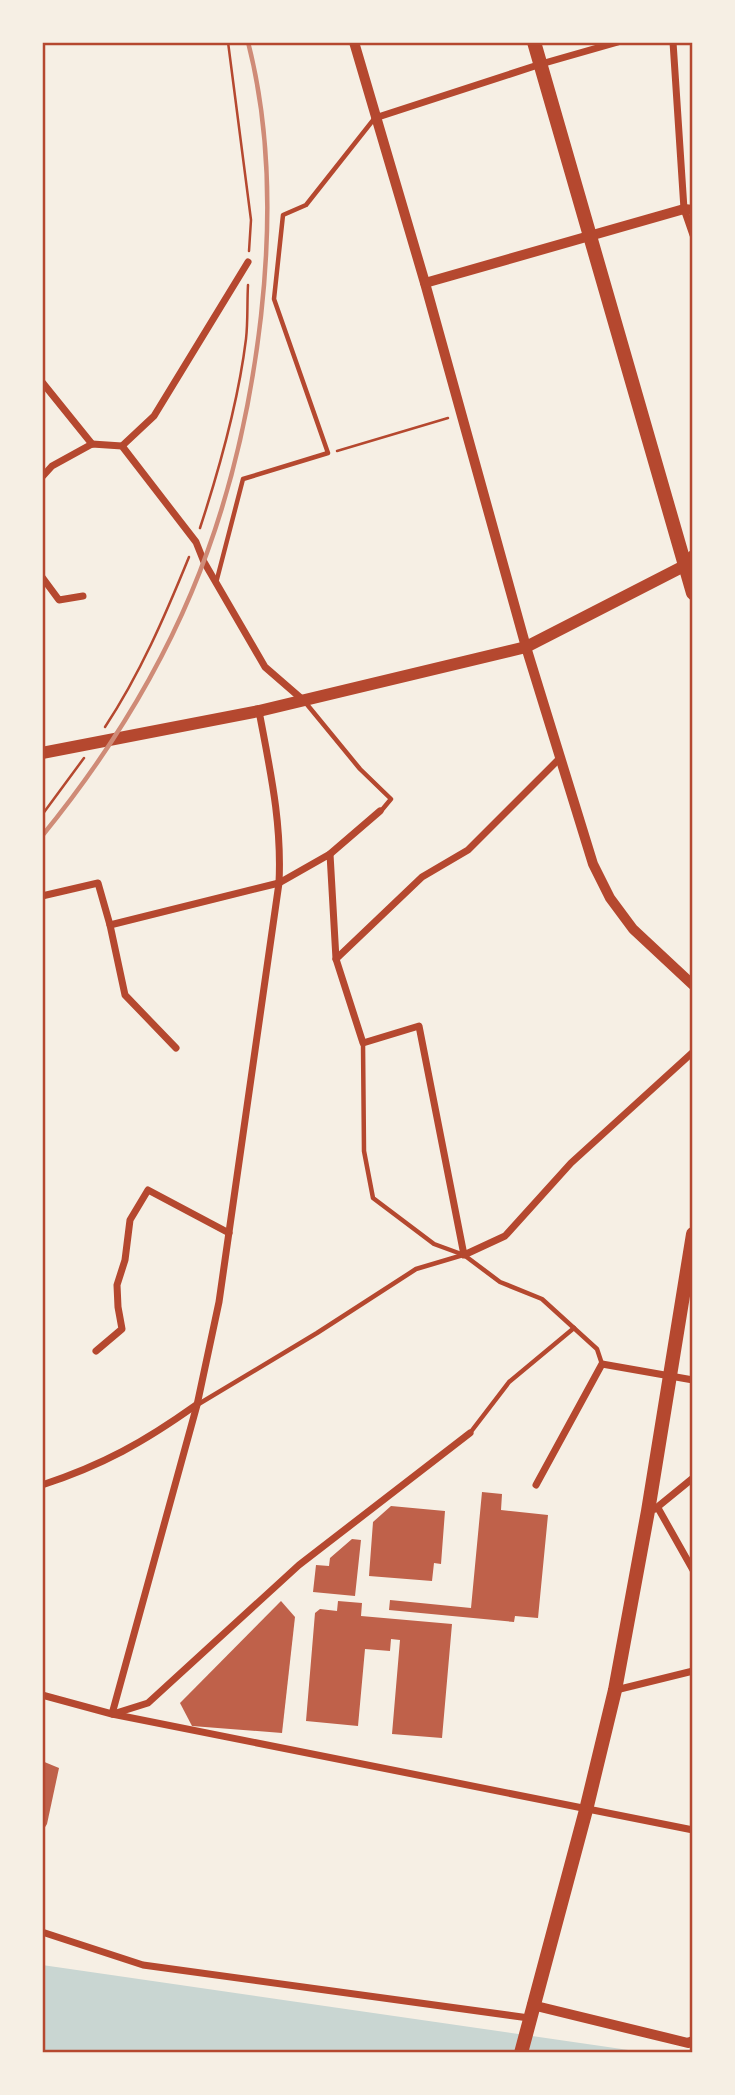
<svg xmlns="http://www.w3.org/2000/svg" width="735" height="2095" font-family="'Asap Condensed',sans-serif">
<rect width="100%" height="100%" fill="#f6efe4"/>
<!-- water -->
<polygon fill="#c9d6d2" points="42,1965 63,1968 649,2053 42,2053"/>
<!-- building -->
<g fill="#bf614a">
<polygon points="482,1492 502,1494 501,1510 548,1515 538,1618 515,1616 514,1622 389,1610 390,1600 471,1608"/>
<polygon points="391,1506 445,1511 441,1564 434,1563 432,1581 369,1576 373,1522"/>
<polygon points="352,1539 361,1540 355,1596 313,1592 316,1565 329,1566 330,1558"/>
<polygon points="281,1601 295,1617 282,1733 192,1726 180,1703"/>
<polygon points="338,1601 362,1603 361,1616 452,1624 442,1738 392,1734 400,1640 391,1639 390,1651 365,1649 358,1726 306,1721 315,1613 320,1609 337,1611"/>
<polygon points="42,1761 59,1768 47,1824 42,1832"/>
</g>
<g fill="none" stroke-linecap="round" stroke-linejoin="round">
<!-- path -->
<g stroke="#b5482f" stroke-width="2.5">
<polyline points="228,42 251,220 249,251"/>
<polyline points="337,451 448,418"/>
<path d="M200,528C220,467 238,404 246,339C248,322 247,303 248,285"/>
<path d="M105,727C140,674 165,616 189,557"/>
<polyline points="42,815 84,758"/>
</g>
<!-- service -->
<g stroke="#b5482f" stroke-width="4.5">
<polyline points="216,583 243,479 328,453 274,299 283,215 306,205 374,119"/>
<polyline points="305,702 360,769 391,799 381,811"/>
<polyline points="363,1043 364,1151 373,1198 434,1244 464,1255 500,1282 542,1299 597,1349 602,1364"/>
<polyline points="197,1405 317,1333 416,1269 463,1255"/>
<polyline points="470,1433 509,1382 574,1328"/>
</g>
<!-- minor -->
<g stroke="#b5482f" stroke-width="7">
<polyline points="673,42 684,209 693,235"/>
<polyline points="375,118 541,64 618,42"/>
<polyline points="42,382 92,444"/>
<polyline points="122,446 154,416 248,262"/>
<polyline points="42,477 52,466 92,444 122,446 196,542 204,562 265,667 303,700"/>
<polyline points="42,577 59,600 83,596"/>
<polyline points="330,854 380,811"/>
<polyline points="42,896 98,883 110,925 279,883 330,854 336,959 363,1043 419,1026 464,1255 505,1236 571,1163 693,1052"/>
<polyline points="110,925 125,995 176,1048"/>
<polyline points="336,959 422,877 468,850 560,758"/>
<polyline points="96,1351 122,1329 118,1307 117,1285 125,1260 130,1220 148,1190 229,1233"/>
<path d="M42,1485C103,1465 144,1442 196,1405"/>
<polyline points="536,1485 602,1364 693,1380"/>
<polyline points="658,1508 693,1570"/>
<polyline points="655,1509 693,1478"/>
<polyline points="616,1690 693,1671"/>
<polyline points="42,1695 112,1714 693,1830"/>
<path d="M112,1714L197,1405L219,1302L279,883C282,822 270,770 259,711"/>
<polyline points="113,1714 148,1703 299,1565 470,1433"/>
<polyline points="42,1932 143,1965 529,2018"/>
</g>
<!-- tertiary -->
<g stroke="#b5482f" stroke-width="10">
<polyline points="354,42 425,283 526,647 593,864 610,898 633,929 693,985"/>
<polyline points="425,283 684,209 693,210"/>
<polyline points="532,2005 688,2043 693,2041"/>
</g>
<!-- secondary -->
<polyline stroke="#b5482f" stroke-width="12" points="42,753 259,711 526,647 684,566 693,556"/>
<!-- trunk -->
<g stroke="#b5482f" stroke-width="14">
<polyline points="534,42 693,593"/>
<polyline points="521,2053 586,1810 615,1690 648,1511 693,1234"/>
</g>
<!-- rail -->
<path stroke="#cf8b77" stroke-width="4.5" d="M42,836C171,678 238,519 261,316C271,226 271,131 248,42"/>
</g>
<!-- border -->
<rect width="735" height="2095" fill="none" stroke="#f6efe4" stroke-width="88"/>
<rect x="44" y="44" width="647" height="2007" fill="none" stroke="#b5482f" stroke-width="2.5"/>
</svg>
